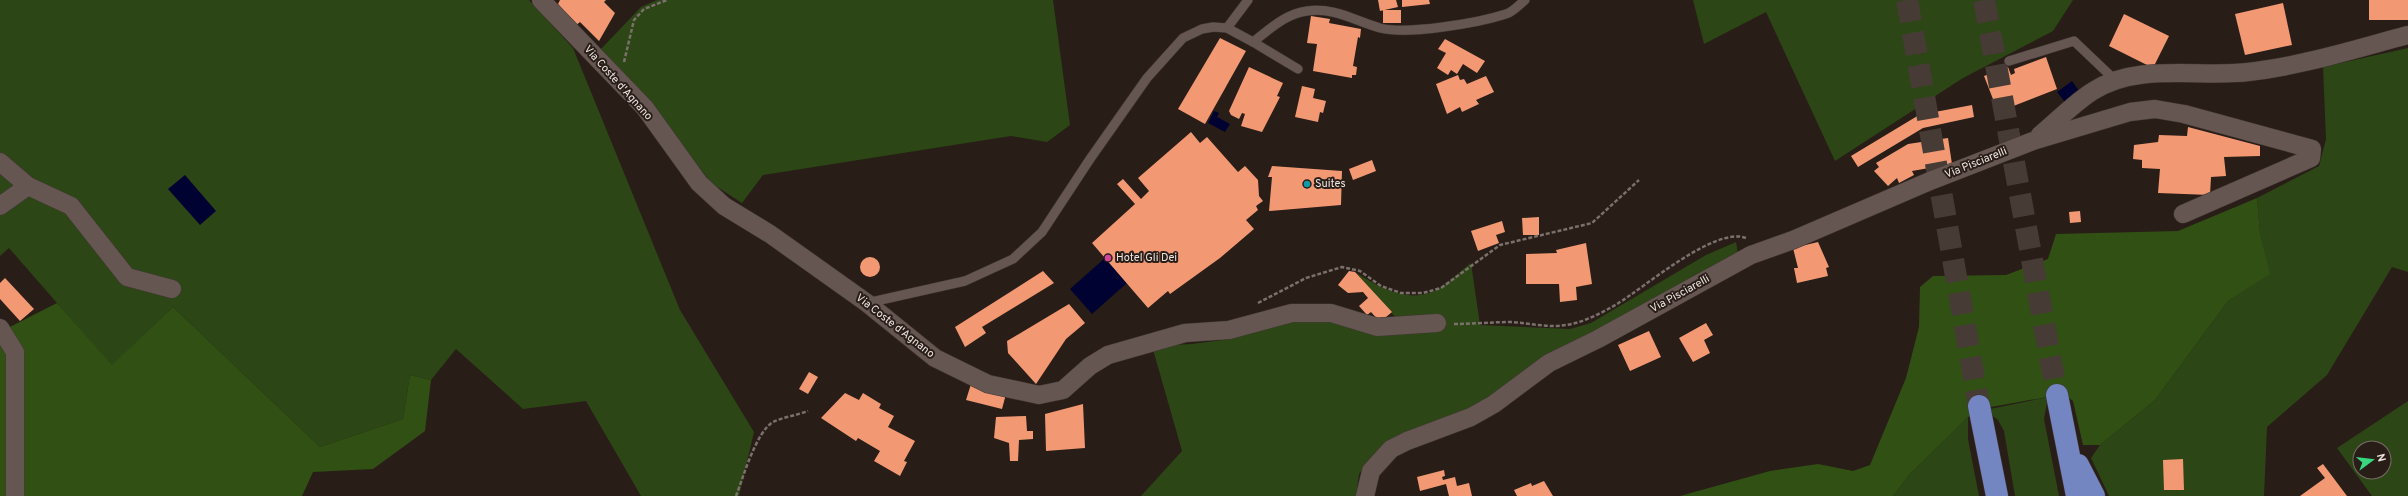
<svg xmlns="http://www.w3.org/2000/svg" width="2408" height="496" font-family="Overpass,sans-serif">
<rect width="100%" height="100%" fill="#291d18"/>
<!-- green -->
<g fill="#2c4615" fill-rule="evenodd">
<polygon points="0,0 529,0 573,48 680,310 754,432 739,496 641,496 586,401 523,409 456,349 431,380 410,375 403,419 320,447 173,307 112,366 9,248 0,256"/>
<polygon points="657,0 1053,0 1070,125 1047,142 1011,136 763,175 742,203 711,183 685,148 601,49 641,7"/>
<polygon points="1693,0 2073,0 2053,31 1963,78 1835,161 1766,12 1704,44"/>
<polygon points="2408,48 2408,272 2392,267 2327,375 2267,427 2264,496 2109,496 2091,458 2100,445 2155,400 2228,301 2269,274 2260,233 2257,198 2319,166 2326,139 2323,67"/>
<path d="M1736,242L1738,254L1487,402L1373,456L1359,474L1356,496H1141L1182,451L1152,346L1192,344L1230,339L1287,320L1326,316L1404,327L1355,272C1376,285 1405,303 1432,292C1444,288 1460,271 1471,263L1480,325L1570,329L1591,323L1706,255Z"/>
<polygon points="2048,397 2044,419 2059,496 2015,496 2004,431 1998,420 1985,410"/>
<path d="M2408,401V496H2372L2337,448ZM2360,448H2384V472H2360Z"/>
<polygon points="1968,417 1968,439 1979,496 1893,496 1909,475"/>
</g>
<!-- forest -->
<g fill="#315114">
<polygon points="2257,198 2260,233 2270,274 2228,301 2155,400 2100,445 2083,445 2073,401 2064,394 1991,407 1968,417 1909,475 1893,496 1680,496 1770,471 1818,464 1853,471 1870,465 1906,378 1919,327 1920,287 1933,276 2006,275 2048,259 2056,234 2178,231"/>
<polygon points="57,303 112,365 173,307 320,447 403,419 410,375 431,380 425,431 373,469 313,472 302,496 0,496 0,332"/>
</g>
<!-- water -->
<g fill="#000231">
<polygon points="2072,81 2079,91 2065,102 2057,92"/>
<polygon points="1214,111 1219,113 1217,117 1230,124 1225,132 1208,123"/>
<polygon points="185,175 216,211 200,225 168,189"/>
<polygon points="1105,258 1127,283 1092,314 1070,289"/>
</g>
<!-- building -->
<g fill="#f29974">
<polygon points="560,0 606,0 604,2 615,13 599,41 580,22 575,26 558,4"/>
<polygon points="1378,0 1396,0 1398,7 1380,11"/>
<polygon points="1402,0 1429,0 1430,4 1402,7"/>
<rect x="2369" y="0" width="39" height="20"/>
<polygon points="2283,3 2292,45 2245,55 2235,14"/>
<rect x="1383" y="10" width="18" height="13"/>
<polygon points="2124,14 2169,36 2153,68 2109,46"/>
<polygon points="1311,16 1330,19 1329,23 1361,29 1360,38 1358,37 1353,66 1357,67 1356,75 1352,75 1352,78 1313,71 1317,44 1307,43"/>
<polygon points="1220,38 1246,51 1205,124 1178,109"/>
<polygon points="1445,39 1485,61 1477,73 1463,64 1457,74 1451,70 1448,75 1437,68 1446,53 1438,49"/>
<polygon points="2046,57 2057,89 1998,112 1984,76 2008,67 2011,75 2015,73 2014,69"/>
<polygon points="1249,67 1283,83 1277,96 1280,97 1262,132 1241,126 1245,114 1242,113 1239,119 1231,115 1229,111"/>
<polygon points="1458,75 1460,80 1464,79 1467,84 1486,76 1494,92 1476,100 1479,104 1462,112 1460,107 1447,114 1436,84"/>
<polygon points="1302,86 1315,89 1313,98 1326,101 1323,113 1320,112 1318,122 1295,117"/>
<polygon points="1972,105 1974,117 1923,128 1858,167 1851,156 1919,115"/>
<polygon points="2188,127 2260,146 2260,156 2224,157 2226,176 2211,177 2210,195 2158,193 2160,169 2142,168 2142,160 2133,159 2134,145 2158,142 2159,135 2187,136"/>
<polygon points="1191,132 1200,143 1207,137 1238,172 1245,166 1258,180 1259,196 1263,201 1256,206 1258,210 1246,220 1254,229 1220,258 1170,294 1168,291 1148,308 1092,243 1135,204 1117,184 1123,179 1141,199 1149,191 1138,178"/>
<polygon points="1948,138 1952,164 1912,171 1914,175 1899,183 1897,178 1888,186 1874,171 1879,167 1876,163 1908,144"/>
<polygon points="1372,160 1376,171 1353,180 1349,169"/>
<polygon points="1272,166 1342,171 1341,205 1269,211 1272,177 1268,177"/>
<polygon points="2080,211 2081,222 2070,223 2069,212"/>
<polygon points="1539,217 1539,235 1523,235 1522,218"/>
<polygon points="1502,221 1505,232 1496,235 1499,243 1478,251 1471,231"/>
<polygon points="1818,242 1829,267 1826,268 1828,276 1797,283 1794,268 1798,268 1793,248"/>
<polygon points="1586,243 1592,284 1576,287 1577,300 1560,302 1559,284 1526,284 1526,254 1557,253 1556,250"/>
<circle cx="870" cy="267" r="10"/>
<polygon points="1043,271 1054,283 982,327 986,333 965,347 955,327"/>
<polygon points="1349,271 1355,272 1392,312 1380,322 1371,312 1367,315 1359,306 1368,298 1363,292 1348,293 1338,285"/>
<polygon points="5,278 34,309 20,321 0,299 0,283"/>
<polygon points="1069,304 1085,323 1066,339 1036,384 1008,353 1007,341"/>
<polygon points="1706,323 1713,335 1704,340 1710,353 1693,362 1679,338"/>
<polygon points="1649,331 1661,357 1630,371 1618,345"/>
<polygon points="809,372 818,377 808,394 799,389"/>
<polygon points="971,384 1006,394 1002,409 966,400"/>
<polygon points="845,393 859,400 863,393 881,404 879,408 894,416 888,427 915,441 904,461 907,462 900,476 874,461 880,451 858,438 856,441 821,418"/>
<polygon points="1083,404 1085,448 1046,451 1045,414"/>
<polygon points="1026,416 1027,431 1033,431 1033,439 1019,440 1018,461 1010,461 1009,443 994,438 996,417"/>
<polygon points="2183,459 2184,490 2164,490 2163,460"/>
<polygon points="2323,464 2347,496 2300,496 2325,478 2317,468"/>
<polygon points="1444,470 1445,476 1442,477 1443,480 1455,477 1457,486 1469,483 1472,496 1449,496 1446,484 1420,491 1417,477"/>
<polygon points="1544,481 1553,496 1517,496 1514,490 1531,483 1532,486"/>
</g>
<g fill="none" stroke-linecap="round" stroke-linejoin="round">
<!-- motorway-tunnel -->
<g stroke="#473b36" stroke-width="22" stroke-dasharray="22 11" stroke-linecap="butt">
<polyline points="1907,0 1979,406"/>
<polyline points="1984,0 2057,395"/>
</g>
<defs>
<g id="service">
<polyline points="1227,28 1248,0"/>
<polyline points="1253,42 1298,69"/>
<polyline points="2009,61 2074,41 2116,81"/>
<path d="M867,303L965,281L1013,259L1042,232L1090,159L1147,78L1183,38L1202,29L1213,27L1227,28L1253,42C1270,29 1285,14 1307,11C1335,7 1355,21 1380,28C1408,35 1478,23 1506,14C1513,12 1520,4 1525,0"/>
</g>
<g id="minor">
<polyline points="541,0 645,108 699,183 724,206 770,234 867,303 935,358 988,384 1039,395 1063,390 1090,366 1108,355 1185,333 1229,330 1292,313 1331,313 1377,327 1437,323"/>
<path d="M2040,135C2057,121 2074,103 2093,91C2138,62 2199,78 2248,72C2302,66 2355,49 2408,35"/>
<polyline points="0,162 28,186 71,206 127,277 172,289"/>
<polyline points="0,206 28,186"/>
<polyline points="0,328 15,352 15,496"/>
<polyline points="1365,496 1371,471 1391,449 1407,441 1471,417 1494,404 1549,363 1598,339 1751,255 1793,240 1930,181 2033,141 2130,112 2155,109 2184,114 2312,149 2311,158 2183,214"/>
</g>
<g id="motorway">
<polyline points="2057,395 2077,496"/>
<polyline points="1979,406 1997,496"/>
<polyline points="2078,465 2094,496"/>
</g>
</defs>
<!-- service casing -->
<use href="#service" stroke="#433835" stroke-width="10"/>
<!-- minor casing -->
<use href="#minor" stroke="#433835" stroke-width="19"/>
<!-- motorway casing -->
<use href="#motorway" stroke="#433835" stroke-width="23"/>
<!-- path -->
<g stroke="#7b706b" stroke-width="2.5" stroke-dasharray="4 2" stroke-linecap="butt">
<polyline points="624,62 634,20 644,9 667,0"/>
<polyline points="1258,303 1306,278 1342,267 1360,271 1381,286 1401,293 1423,293 1441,288 1500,245 1592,223 1639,180"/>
<path d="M1454,324C1473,324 1492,322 1512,322C1526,323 1540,326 1554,326C1577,326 1598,315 1617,304C1645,287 1715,226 1746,238"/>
<path d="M736,496C743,478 756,432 773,422C783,417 798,415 808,411"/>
</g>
<!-- service -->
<use href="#service" stroke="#655651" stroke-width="9"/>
<!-- minor -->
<use href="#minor" stroke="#655651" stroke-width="18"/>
<!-- motorway -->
<use href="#motorway" stroke="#7386c1" stroke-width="22"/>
</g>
<!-- markers -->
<circle fill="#0f9aa8" stroke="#291d18" stroke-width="1.5" cx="1307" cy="184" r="4"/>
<circle fill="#d1479c" stroke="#291d18" stroke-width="1.5" cx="1108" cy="258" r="4"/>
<g text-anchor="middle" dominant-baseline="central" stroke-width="4" stroke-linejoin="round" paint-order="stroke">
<!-- street labels -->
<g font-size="11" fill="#efe6e2" stroke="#291d18">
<text transform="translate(618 83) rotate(48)">Via Coste d'Agnano</text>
<text transform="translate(1976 163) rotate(-22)">Via Pisciarelli</text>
<text transform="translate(1680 294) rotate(-29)">Via Pisciarelli</text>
<text transform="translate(895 326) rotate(38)">Via Coste d'Agnano</text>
</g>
<!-- poi labels -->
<g font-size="11" fill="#efe6e2" stroke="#291d18" text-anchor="start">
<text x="1315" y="184">Suites</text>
<text x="1116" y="258">Hotel Gli Dei</text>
</g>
</g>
<!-- north arrow -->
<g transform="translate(2372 460) rotate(75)"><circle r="19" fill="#291d18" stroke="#786d69"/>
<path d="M0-3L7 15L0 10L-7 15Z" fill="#38d880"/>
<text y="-6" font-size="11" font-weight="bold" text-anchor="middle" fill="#efe6e2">N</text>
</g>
</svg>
